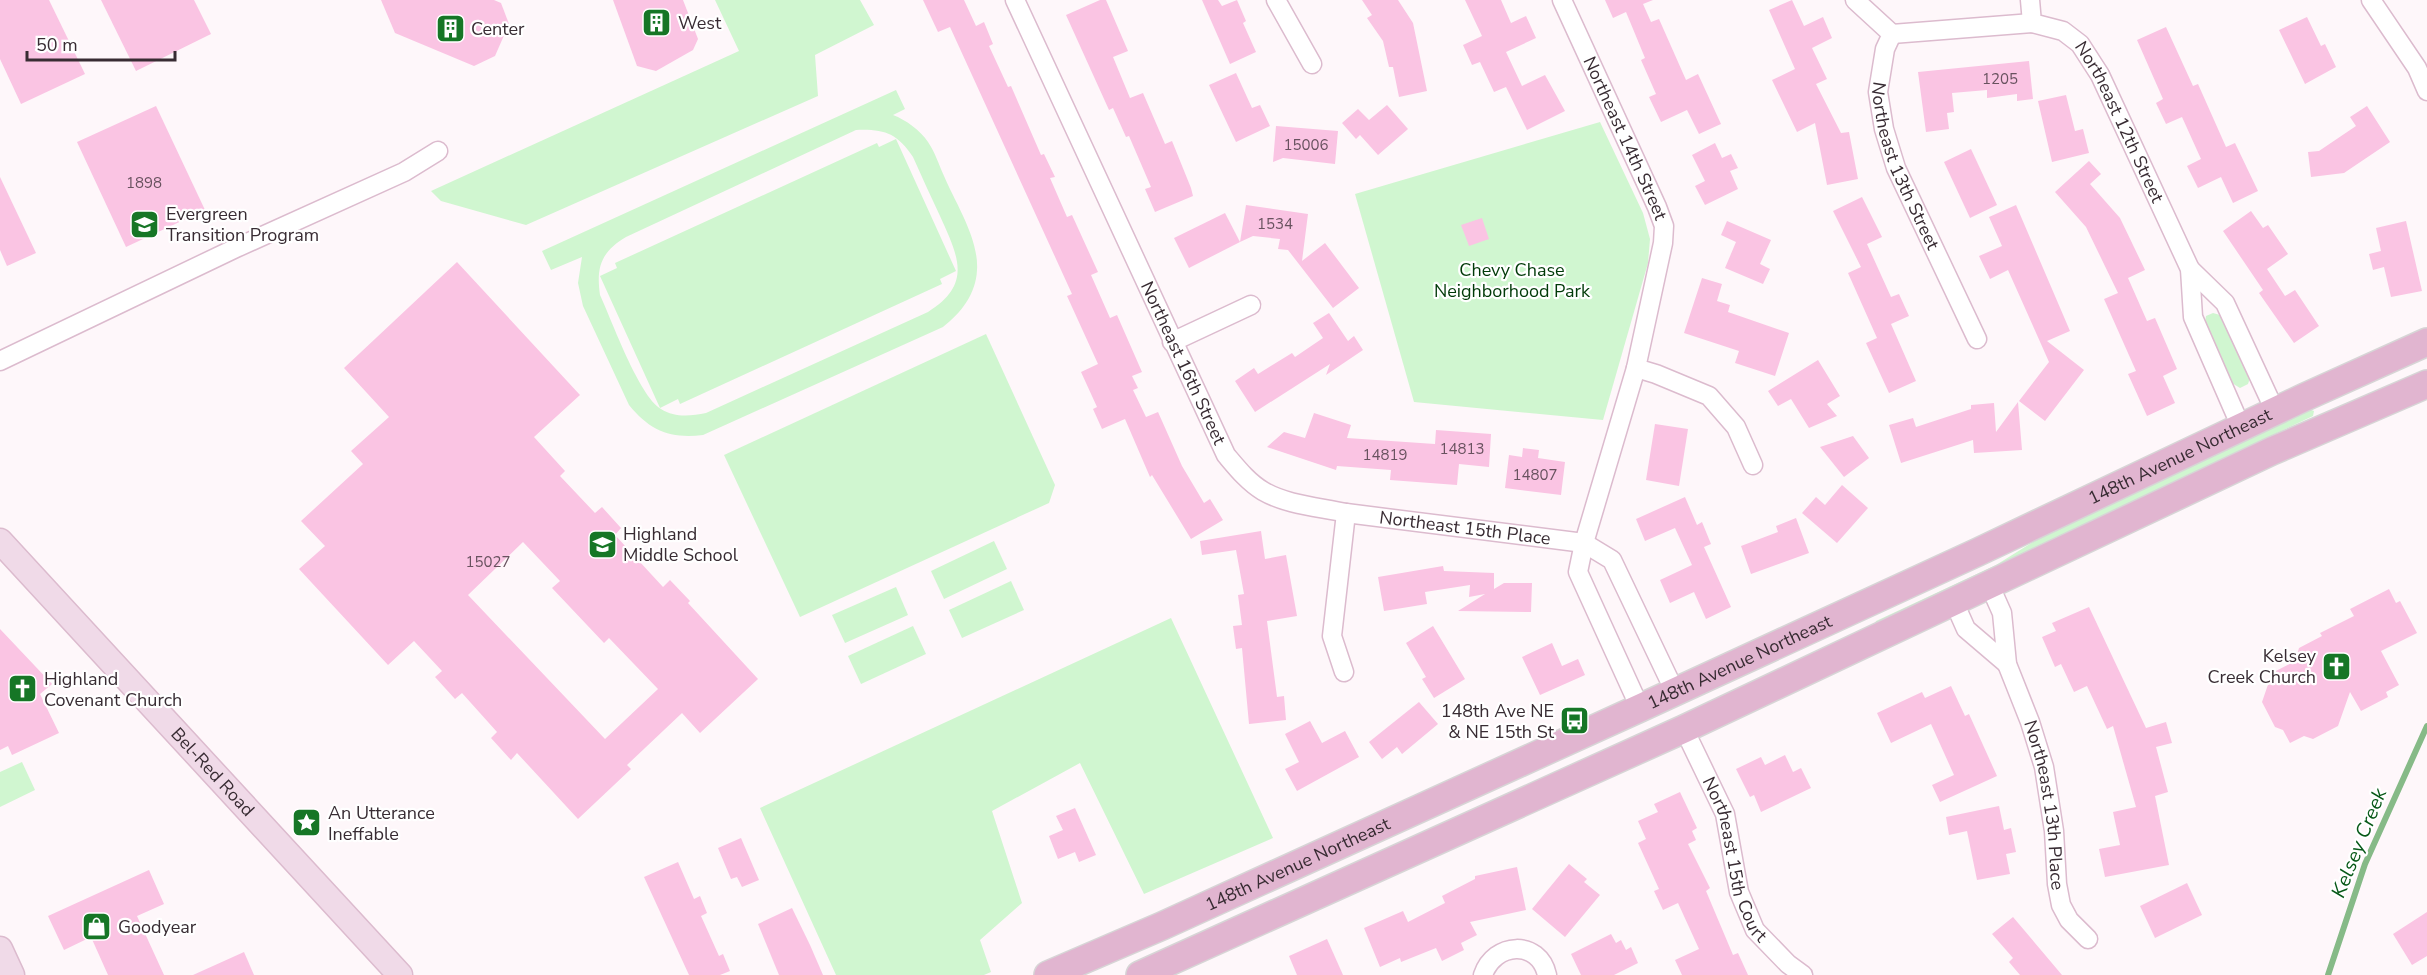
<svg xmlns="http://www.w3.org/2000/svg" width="2427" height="975" font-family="'Nunito Sans',sans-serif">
<rect width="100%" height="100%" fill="#fef7fa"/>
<!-- green -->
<g fill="#d0f6d0" fill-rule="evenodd">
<polygon points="715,0 860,0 874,25 815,55 818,96 526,225 441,201 431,191 739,51"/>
<path d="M896,90L905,109L893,115C906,120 920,130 928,142C935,152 939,165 944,176C956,204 979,239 977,270C976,294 961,313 943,327L703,435C671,439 650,431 629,405L583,306L578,283L582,257L551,270L542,251ZM856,130C884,129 897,133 913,157C922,177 931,197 940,216C958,256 973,284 928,312L706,413C691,416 675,418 661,409C639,396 612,321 600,295C596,267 601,252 626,237Z"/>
<polygon points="1600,122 1643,213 1650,239 1648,263 1603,420 1414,402 1355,194"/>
<polygon points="896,139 956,271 940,279 942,284 680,404 678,399 660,408 600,276 617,268 615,263 877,143 879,147"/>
<polygon points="2213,313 2220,315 2250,378 2248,384 2240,388 2232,383 2205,323 2206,316"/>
<polygon points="986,334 1055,485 1049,503 800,617 724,455"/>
<polygon points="2309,409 2314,411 2313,416 2224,458 2175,490 1875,624 1876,621 1996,565 2033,542"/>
<polygon points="994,541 1007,569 944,599 931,571"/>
<polygon points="1011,581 1024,610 962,638 949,610"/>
<polygon points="896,587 908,615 845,643 832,615"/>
<polygon points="1171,618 1273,838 1144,894 1080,763 992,811 1022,903 980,940 991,972 984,975 836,975 760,808"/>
<polygon points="913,626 926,654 861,684 848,656"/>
<polygon points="22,762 35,790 0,807 0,772"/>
</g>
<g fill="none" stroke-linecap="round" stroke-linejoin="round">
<!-- stream -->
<polyline stroke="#86ba87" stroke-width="6" points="2328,975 2365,864 2427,726"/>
</g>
<!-- building -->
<g fill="#fac4e3" fill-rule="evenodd">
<polygon points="0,0 49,0 85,74 21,104 0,59"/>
<polygon points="101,0 194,0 211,34 136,71"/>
<polygon points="381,0 494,0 501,3 509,24 495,56 474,66 395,33"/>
<polygon points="613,0 683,0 698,39 693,50 656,71 637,66"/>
<polygon points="923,0 964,0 976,26 984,22 993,44 989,46 1008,87 1011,86 1041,155 1044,154 1055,177 1050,178 1067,217 1072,215 1098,272 1091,275 1110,318 1117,315 1142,372 1132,376 1138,388 1133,390 1146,417 1158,412 1182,466 1204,503 1210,499 1223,520 1191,539 1152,475 1150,477 1125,419 1102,429 1093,409 1097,407 1081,372 1098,364 1067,296 1072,294 950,27 938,32"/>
<polygon points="1100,0 1106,0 1128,51 1113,57 1130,98 1143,93 1165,144 1172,141 1191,188 1193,196 1155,212 1145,189 1151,187 1129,136 1126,137 1113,108 1109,110 1066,15"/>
<polygon points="1202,0 1218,0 1222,6 1237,0 1246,21 1243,23 1256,52 1230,64"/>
<polygon points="1362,0 1398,0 1413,23 1427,91 1399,97 1393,67 1389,67 1383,41 1367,18 1372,15"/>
<polygon points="1465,0 1501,0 1511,23 1526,16 1536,38 1506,52 1522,86 1545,75 1565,111 1527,130 1506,87 1494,92 1480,62 1472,65 1463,45 1482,36"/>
<polygon points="1605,0 1653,0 1643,4 1651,22 1659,19 1686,80 1698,74 1721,124 1699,134 1687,110 1661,122 1649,97 1656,94 1641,60 1645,58 1626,12 1613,18"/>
<polygon points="1792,0 1804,26 1823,17 1832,38 1812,48 1827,79 1816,84 1841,133 1849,132 1858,179 1827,185 1815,123 1797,132 1772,80 1795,69 1769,10"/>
<polygon points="2307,17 2321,46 2325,44 2336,67 2305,84 2279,30"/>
<polygon points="2166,27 2193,86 2198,84 2226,147 2235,143 2258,191 2233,203 2221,177 2198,188 2187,166 2201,159 2182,117 2166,124 2156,103 2163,99 2137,40"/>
<polygon points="2029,61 2033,99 2017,101 2017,94 1987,98 1987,90 1952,93 1954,112 1947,113 1949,129 1926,132 1918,72"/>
<polygon points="1236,73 1252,108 1260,105 1270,126 1236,142 1209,85"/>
<polygon points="2066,95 2075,131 2083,129 2089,153 2052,162 2038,101"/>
<polygon points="1387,105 1408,129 1378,155 1360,135 1356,139 1342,123 1358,109 1369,120"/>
<polygon points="156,106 205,210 126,247 77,142"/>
<polygon points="2367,106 2390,142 2344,173 2311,177 2308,152 2319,151 2356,126 2350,117"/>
<polygon points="1276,126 1338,131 1335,164 1283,158 1273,162"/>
<polygon points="1715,143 1722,158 1731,154 1738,168 1730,171 1738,189 1705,205 1695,186 1705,181 1692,155"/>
<polygon points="1971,149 1997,205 1970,218 1944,162"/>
<polygon points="2089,161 2101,174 2090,184 2120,218 2145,270 2128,278 2147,321 2155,318 2177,369 2163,376 2175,403 2147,416 2128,374 2136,371 2104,299 2118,293 2086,227 2055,192"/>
<polygon points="0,177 36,253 7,266 0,250"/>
<polygon points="1862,197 1882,237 1867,244 1891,297 1899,294 1909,316 1891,324 1916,381 1889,393 1866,343 1877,338 1848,273 1861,267 1833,211"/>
<polygon points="1246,205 1308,214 1302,261 1325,243 1359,288 1333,308 1288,250 1278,249 1280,239 1253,236 1240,242"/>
<polygon points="2016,205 2070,331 2047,341 2084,370 2045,421 2019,401 2049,362 2008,270 1990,279 1979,256 2002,246 1989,217"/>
<polygon points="2251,211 2263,228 2268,225 2288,254 2267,269 2285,296 2295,290 2319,326 2294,343 2259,293 2263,290 2223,231"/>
<polygon points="1225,213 1240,242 1189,268 1174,238"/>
<polygon points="1482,218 1489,239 1469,246 1461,225"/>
<polygon points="1727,221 1771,240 1760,264 1770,269 1763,284 1725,268 1736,242 1721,235"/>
<polygon points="2406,221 2422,291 2391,297 2384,267 2373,270 2369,254 2381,251 2376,228"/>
<path d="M457,262L580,395L534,437L565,471L560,476L595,513L602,507L621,528L615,535L663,587L670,580L690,601L688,603L758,679L700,733L682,713L627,765L631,769L578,819L517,753L511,760L491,738L497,732L462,693L455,699L435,677L442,671L414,641L388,665L299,569L325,546L301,521L363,464L351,451L389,417L344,368ZM523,542L560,581L552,588L604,643L609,638L658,689L605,739L468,595Z"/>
<polygon points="1702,278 1722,284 1717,301 1730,305 1728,312 1789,333 1775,376 1735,363 1739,351 1684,333"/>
<polygon points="1329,313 1348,341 1354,336 1363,350 1326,375 1330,364 1255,412 1235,381 1254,368 1258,374 1292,353 1295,357 1323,338 1313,323"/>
<polygon points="1818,360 1840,396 1827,404 1837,416 1809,428 1791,399 1778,406 1768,391"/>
<polygon points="2018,402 2022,450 1974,453 1973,440 1901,463 1889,425 1913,418 1916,427 1971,409 1971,405 1994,403 1996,432"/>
<polygon points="1314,413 1351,425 1347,438 1435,444 1436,430 1491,434 1489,467 1459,464 1457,485 1390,480 1391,470 1337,466 1336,470 1267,447 1284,432 1305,438"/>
<polygon points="1655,424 1688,429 1679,486 1646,480"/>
<polygon points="1853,436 1869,458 1844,477 1820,447"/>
<polygon points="1523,448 1539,450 1538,458 1565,462 1561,495 1505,488 1509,455 1522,457"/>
<polygon points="1842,485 1868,508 1837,543 1802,513 1816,497 1825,505"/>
<polygon points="1685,497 1697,525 1702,522 1711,544 1704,547 1731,607 1706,619 1694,592 1670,603 1660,580 1692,565 1675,528 1645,541 1636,519"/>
<polygon points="1796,518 1809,553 1751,574 1741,546 1778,532 1776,526"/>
<polygon points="1261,531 1265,559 1286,555 1297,616 1267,621 1277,697 1284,696 1286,720 1249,724 1242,648 1236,649 1233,626 1242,625 1238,595 1244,594 1236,550 1202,555 1200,541"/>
<polygon points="1443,566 1444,571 1494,573 1494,589 1504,583 1532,583 1531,612 1458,611 1485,594 1469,597 1470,585 1425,592 1427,604 1384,611 1378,577"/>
<polygon points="2389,589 2396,603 2400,601 2417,633 2381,651 2399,685 2386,692 2388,697 2361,711 2350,692 2338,726 2313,739 2304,736 2290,743 2283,730 2275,727 2262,702 2272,673 2299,659 2297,655 2299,648 2322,636 2320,633 2354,616 2350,609"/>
<polygon points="2089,607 2146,728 2166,722 2172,743 2156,747 2168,792 2155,796 2169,865 2105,877 2099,849 2120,845 2113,812 2136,807 2113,726 2107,729 2087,686 2074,692 2061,664 2055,667 2042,637 2056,631 2052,623"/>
<polygon points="1433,626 1465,679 1434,698 1422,679 1426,677 1406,643"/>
<polygon points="0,629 52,684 40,694 59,733 12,755 8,746 0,750"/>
<polygon points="1552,643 1562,666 1578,659 1585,675 1540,695 1522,657"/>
<polygon points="1951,686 1965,716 1969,714 1997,776 1940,802 1932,785 1954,775 1931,724 1891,743 1877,713 1922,692 1925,698"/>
<polygon points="1419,702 1438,724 1402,754 1397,747 1382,759 1369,742"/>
<polygon points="1310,721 1322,743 1345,731 1359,757 1297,791 1285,769 1299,762 1285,734"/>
<polygon points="1785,755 1793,772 1801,768 1811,788 1761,812 1754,795 1750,797 1736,769 1761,757 1765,765"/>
<polygon points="1680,792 1697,828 1692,831 1696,840 1688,844 1710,888 1706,891 1733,955 1738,953 1748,975 1682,975 1675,960 1699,949 1678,903 1663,910 1654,891 1659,889 1638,843 1646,839 1638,821 1658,812 1654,804"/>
<polygon points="1999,806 2004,830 2011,828 2016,852 2006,854 2010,874 1977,880 1967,831 1949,835 1946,817"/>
<polygon points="1075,808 1096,855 1079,862 1075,852 1058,859 1049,836 1063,830 1056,816"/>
<polygon points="741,838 759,880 742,887 737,877 731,879 718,848"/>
<polygon points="678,862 694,899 700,896 707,913 701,916 719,956 723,954 730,971 720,975 689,975 644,877"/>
<polygon points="1569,864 1587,879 1584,882 1600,895 1565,937 1532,909"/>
<polygon points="1517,867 1526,910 1470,922 1477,935 1461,943 1464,950 1442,961 1436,948 1401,962 1400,958 1380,967 1364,928 1403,911 1408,922 1445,903 1442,896 1475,879 1475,876"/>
<polygon points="149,870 164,904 137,916 164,975 108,975 91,937 64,950 48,916"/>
<polygon points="2187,883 2202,915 2155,938 2140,906"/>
<polygon points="792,908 810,945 823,975 779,975 758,924"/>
<polygon points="2427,912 2427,956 2412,965 2393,934"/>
<polygon points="2013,917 2062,975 2020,975 2009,962 2013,958 1992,934"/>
<polygon points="1611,934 1616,943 1621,940 1626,950 1631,947 1638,963 1614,975 1581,975 1571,954"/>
<polygon points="1327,939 1343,975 1297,975 1289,956"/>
<polygon points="244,952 254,975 193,975"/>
</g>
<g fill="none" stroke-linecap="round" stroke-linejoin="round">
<defs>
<g id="street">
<path id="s1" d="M1015,0L1226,455C1237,468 1248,482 1263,491C1287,505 1319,507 1346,513L1332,636L1344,672"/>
<polyline points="1276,0 1312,64"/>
<path id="s2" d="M1562,0L1657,207L1664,226L1663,243L1636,368L1656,374L1709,396L1736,427L1753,465"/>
<path id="s3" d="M1855,0L1892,34L1885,49L1878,92L1884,129L1896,168L1977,339"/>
<path id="s4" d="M2030,0L2032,23L2063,31L2080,44L2100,75L2190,269L2193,317L2241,427"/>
<polyline points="2371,0 2417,68 2427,91"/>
<polyline points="1892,34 2032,23"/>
<polyline points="2190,269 2225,303 2275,411"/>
<polyline points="1172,342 1251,305"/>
<polyline points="0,361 236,248 404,172 438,151"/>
<polyline points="1636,368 1584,543 1578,572 1640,708"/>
<path id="s5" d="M1346,513L1584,543L1612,560L1675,692"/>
<path id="s6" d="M1990,586L2002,613L2007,664L2030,722L2044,767L2054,831L2057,884L2061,905L2069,920L2088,939"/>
<polyline points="1954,602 1966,629 2007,664"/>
<path id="s7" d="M1684,729L1725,814L1739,892L1755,930L1788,964L1803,975"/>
<path d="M1483,975C1494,942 1539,939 1547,975"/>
</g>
<g id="secondary">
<path id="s8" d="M0,541L400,975"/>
<polyline points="0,949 12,975"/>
</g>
<g id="primary">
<path id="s9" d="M1048,975L1162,926L1640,708L1978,552L2305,397L2427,342"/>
<polyline points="1140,975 1684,729 2272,451 2427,384"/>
</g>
</defs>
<!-- street casing -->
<use href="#street" stroke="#dcbbce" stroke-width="21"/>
<!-- secondary casing -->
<use href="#secondary" stroke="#dcbbce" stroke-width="27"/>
<!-- primary casing -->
<use href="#primary" stroke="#d7d5d6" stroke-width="30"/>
<!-- street -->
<use href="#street" stroke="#fff" stroke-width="18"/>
<!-- secondary -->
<use href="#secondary" stroke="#f0dae8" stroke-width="24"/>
<!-- primary -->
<use href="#primary" stroke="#e1b5d0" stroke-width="27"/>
</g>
<!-- icons -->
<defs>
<symbol id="building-square" viewBox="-11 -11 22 22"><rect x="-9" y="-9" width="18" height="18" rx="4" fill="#167626" stroke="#fff"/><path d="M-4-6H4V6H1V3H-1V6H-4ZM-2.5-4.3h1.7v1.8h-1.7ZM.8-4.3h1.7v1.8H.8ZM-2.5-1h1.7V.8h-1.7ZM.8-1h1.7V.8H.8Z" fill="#fff"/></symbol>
<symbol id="school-square" viewBox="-11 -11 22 22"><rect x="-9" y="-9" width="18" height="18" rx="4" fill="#167626" stroke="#fff"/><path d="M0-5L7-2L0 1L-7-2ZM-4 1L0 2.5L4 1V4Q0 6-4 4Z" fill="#fff"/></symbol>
<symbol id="church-square" viewBox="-11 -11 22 22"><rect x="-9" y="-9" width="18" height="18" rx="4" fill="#167626" stroke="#fff"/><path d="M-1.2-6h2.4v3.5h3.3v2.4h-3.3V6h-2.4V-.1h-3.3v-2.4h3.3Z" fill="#fff"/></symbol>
<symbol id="bus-square" viewBox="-11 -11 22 22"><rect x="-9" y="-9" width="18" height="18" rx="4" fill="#167626" stroke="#fff"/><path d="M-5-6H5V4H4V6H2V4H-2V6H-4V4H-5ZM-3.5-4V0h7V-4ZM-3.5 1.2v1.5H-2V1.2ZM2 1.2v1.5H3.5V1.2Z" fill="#fff"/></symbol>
<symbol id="sight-square" viewBox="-11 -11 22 22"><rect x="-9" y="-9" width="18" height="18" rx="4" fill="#167626" stroke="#fff"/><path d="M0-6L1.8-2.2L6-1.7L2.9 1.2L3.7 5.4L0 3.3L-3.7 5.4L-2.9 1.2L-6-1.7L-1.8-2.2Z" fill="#fff"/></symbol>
<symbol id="shop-square" viewBox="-11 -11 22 22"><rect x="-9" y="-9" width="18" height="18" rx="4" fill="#167626" stroke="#fff"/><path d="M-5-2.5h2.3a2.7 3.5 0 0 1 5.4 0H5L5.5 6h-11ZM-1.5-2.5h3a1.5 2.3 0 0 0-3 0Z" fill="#fff"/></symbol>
</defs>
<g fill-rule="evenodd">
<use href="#building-square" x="640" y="6" width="33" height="33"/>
<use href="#building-square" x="434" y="12" width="33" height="33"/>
<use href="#school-square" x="128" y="208" width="33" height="33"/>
<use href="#school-square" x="586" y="528" width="33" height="33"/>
<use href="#church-square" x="2320" y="650" width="33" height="33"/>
<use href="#church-square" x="6" y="672" width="33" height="33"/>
<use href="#bus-square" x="1558" y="704" width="33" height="33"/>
<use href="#sight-square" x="290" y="806" width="33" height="33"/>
<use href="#shop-square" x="80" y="910" width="33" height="33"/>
</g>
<g text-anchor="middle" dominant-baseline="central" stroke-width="4.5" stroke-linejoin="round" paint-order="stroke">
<!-- number labels -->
<g font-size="15" fill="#68525f">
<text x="2000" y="79">1205</text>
<text x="1306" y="145">15006</text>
<text x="144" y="183">1898</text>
<text x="1275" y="224">1534</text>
<text x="1462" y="449">14813</text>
<text x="1385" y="455">14819</text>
<text x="1535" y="475">14807</text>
<text x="488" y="562">15027</text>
</g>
<!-- poi labels -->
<g font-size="18" fill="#382c33" stroke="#fff" text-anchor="start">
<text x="678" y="23">West</text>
<text x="471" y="29">Center</text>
<text x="166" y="214">Evergreen<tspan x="166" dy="21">Transition Program</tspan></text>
<text x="623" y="534">Highland<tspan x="623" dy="21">Middle School</tspan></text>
<text x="2316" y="656" text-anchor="end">Kelsey<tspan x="2316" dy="21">Creek Church</tspan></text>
<text x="44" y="679">Highland<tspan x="44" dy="21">Covenant Church</tspan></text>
<text x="1554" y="711" text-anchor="end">148th Ave NE<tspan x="1554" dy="21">&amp; NE 15th St</tspan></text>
<text x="328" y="813">An Utterance<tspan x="328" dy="21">Ineffable</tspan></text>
<text x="118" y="927">Goodyear</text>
</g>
<!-- street labels -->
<g font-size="18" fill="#382c33" stroke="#fff">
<text stroke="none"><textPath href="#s4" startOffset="164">Northeast 12th Street</textPath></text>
<text stroke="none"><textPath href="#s2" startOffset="152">Northeast 14th Street</textPath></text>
<text stroke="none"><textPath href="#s3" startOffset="189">Northeast 13th Street</textPath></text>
<text stroke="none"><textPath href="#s1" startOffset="400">Northeast 16th Street</textPath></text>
<text stroke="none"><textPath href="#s9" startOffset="1245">148th Avenue Northeast</textPath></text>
<text stroke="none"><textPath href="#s5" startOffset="120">Northeast 15th Place</textPath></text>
<text stroke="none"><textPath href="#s9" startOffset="759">148th Avenue Northeast</textPath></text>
<text stroke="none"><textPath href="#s8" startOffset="314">Bel-Red Road</textPath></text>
<text stroke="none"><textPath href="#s6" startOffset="228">Northeast 13th Place</textPath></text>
<text stroke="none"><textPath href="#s7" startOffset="141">Northeast 15th Court</textPath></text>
<text stroke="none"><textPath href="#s9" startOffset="273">148th Avenue Northeast</textPath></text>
</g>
<!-- park labels -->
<g font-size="18" fill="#003a08" stroke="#fff">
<text x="1512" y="270">Chevy Chase<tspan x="1512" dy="21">Neighborhood Park</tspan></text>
</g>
<!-- water labels -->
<g font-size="20" font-style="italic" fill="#075918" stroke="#fff">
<text transform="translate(2359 843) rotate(-68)">Kelsey Creek</text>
</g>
</g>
<!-- scale -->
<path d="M27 51v9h148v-9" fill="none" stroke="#382c33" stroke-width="3"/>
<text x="36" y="51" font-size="18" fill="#382c33" stroke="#ffffff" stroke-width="4.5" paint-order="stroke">50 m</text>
</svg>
